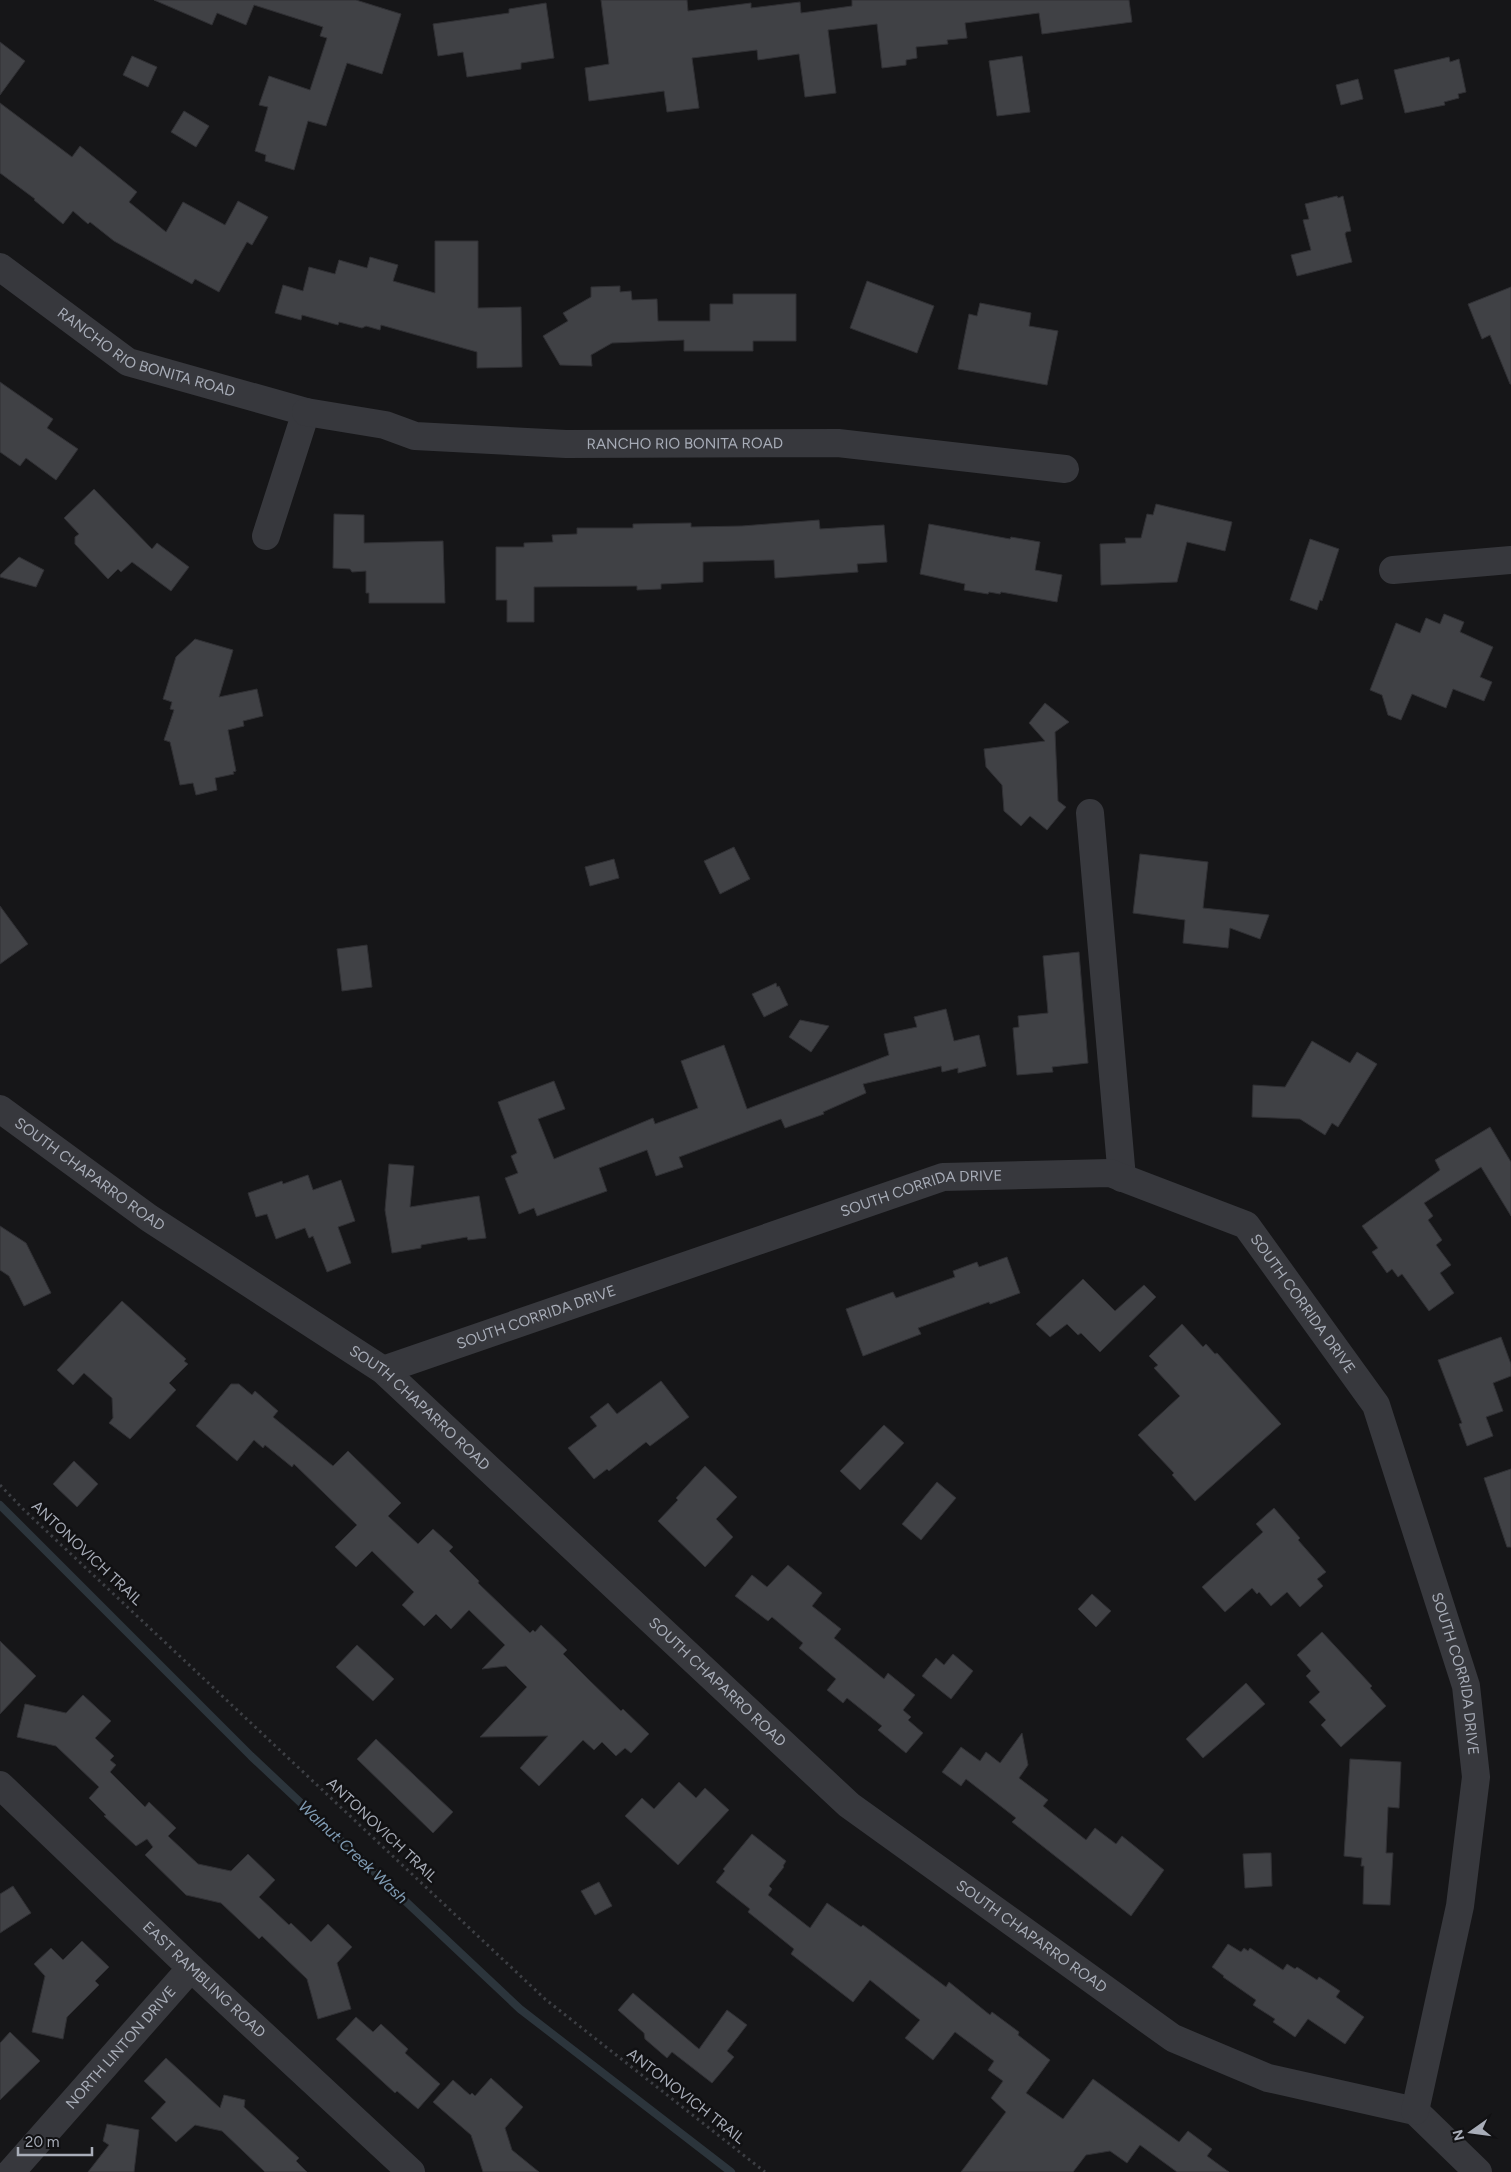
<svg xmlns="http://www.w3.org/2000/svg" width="1511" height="2172" font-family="Figtree,sans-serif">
<rect width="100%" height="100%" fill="#161618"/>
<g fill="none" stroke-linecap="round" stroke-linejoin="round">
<!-- stream -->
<polyline stroke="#2c353c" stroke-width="8" points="0,1505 251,1756 520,2009 731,2172"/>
</g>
<!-- building -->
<g fill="#404145" stroke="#303034">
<polygon points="154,0 356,0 401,14 382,74 347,63 326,126 308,121 294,170 265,161 266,155 255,151 268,107 259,105 269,76 310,90 327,38 320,36 323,27 254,5 246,25 217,13 212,25"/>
<polygon points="601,0 687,0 688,11 751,3 751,8 800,2 801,13 852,6 852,0 1129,0 1132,22 1042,34 1039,13 965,23 967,38 947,40 948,44 916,47 917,58 906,60 906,65 882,68 877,24 828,30 836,93 805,97 799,54 758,60 757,50 692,58 699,108 667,112 664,91 589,101 585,68 609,64"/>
<polygon points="546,3 554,58 521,63 521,69 467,77 463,52 438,56 433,24 509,13 509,9"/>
<polygon points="0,42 25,61 0,95"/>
<polygon points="132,56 157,67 148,87 123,75"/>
<polygon points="1022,56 1030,112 997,116 989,61"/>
<polygon points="1449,57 1450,62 1459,59 1466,92 1458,94 1459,98 1444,102 1445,105 1405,113 1394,70"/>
<polygon points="1358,79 1363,99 1341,105 1336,85"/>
<polygon points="0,103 72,157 80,146 137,192 129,202 166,232 183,202 225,225 238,201 268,217 252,245 247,242 219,292 195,279 192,284 114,241 90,222 88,224 73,211 63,224 34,200 35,199 0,173"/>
<polygon points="184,111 209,126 196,147 171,132"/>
<polygon points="1337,196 1338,198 1343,196 1351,231 1346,232 1345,234 1352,262 1297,276 1291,255 1311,250 1303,220 1309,219 1305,204"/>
<polygon points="435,241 478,241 478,308 521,307 522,367 477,368 477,352 381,325 380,330 366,326 362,328 339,322 338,325 302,315 301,320 275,313 283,285 303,291 309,267 335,274 339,260 367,268 370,257 398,265 393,281 435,293"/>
<polygon points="867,281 934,306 917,353 850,328"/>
<polygon points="620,286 620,292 631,291 632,300 657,299 658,321 710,321 710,304 733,304 733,294 796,294 796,341 753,341 753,351 684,351 684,340 612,343 591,355 592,366 560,365 543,336 568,321 563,313 591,297 591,287"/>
<polygon points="1511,287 1511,384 1510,384 1490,335 1482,339 1468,304"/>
<polygon points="980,303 1031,313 1029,326 1058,331 1047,385 958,369 969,314 977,316"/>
<polygon points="0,382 53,419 47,428 78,449 56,480 26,458 20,466 0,452"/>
<polygon points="94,489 152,549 157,543 189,567 171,591 132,562 121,572 118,569 108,579 75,544 75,537 79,534 64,518"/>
<polygon points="1156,504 1232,522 1225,551 1187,542 1177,582 1101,585 1100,544 1126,543 1125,538 1141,538 1147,514 1153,515"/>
<polygon points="334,514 364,515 364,543 443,541 445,603 369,603 369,593 366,593 366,571 352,572 350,569 333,568"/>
<polygon points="819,520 820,529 884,525 887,562 857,564 858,572 775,578 774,560 703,562 703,582 661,584 661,589 637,590 637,586 534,587 534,622 507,622 507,600 496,600 496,547 524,547 524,543 553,542 552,535 577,534 577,528 633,528 633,524 691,523 691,527 742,526"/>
<polygon points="929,524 1010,539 1011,537 1040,542 1035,570 1062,575 1057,602 1001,592 1000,594 989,592 988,594 964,590 965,584 920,574"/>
<polygon points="1310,539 1339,549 1322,601 1320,600 1317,610 1290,600"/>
<polygon points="19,557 44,570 36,587 0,577 0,575"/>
<polygon points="1444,614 1464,622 1460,632 1493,647 1480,677 1492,682 1484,701 1453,689 1446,708 1412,694 1401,720 1388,715 1382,695 1370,690 1396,623 1420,633 1426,618 1440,624"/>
<polygon points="195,639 233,650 219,697 257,689 263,716 243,721 244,726 228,730 236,771 233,772 234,774 215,778 217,790 196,795 193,783 180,785 170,742 164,740 174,710 170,709 172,702 163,699 176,657"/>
<polygon points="1045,703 1069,722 1055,732 1058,801 1066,807 1047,830 1030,816 1021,826 1004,811 1002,785 986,767 984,749 1045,741 1029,723"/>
<polygon points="734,847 750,879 720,894 704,861"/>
<polygon points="1140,854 1208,862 1203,908 1269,915 1260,939 1230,928 1228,948 1183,943 1185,920 1133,913"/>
<polygon points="614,859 619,878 590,886 585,867"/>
<polygon points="0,906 28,944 0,964"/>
<polygon points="367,945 372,987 342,991 337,949"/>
<polygon points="1079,952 1088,1063 1052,1067 1053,1072 1017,1075 1013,1028 1019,1027 1018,1016 1048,1013 1043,956"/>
<polygon points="776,983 777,987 779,986 788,1005 764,1017 752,994"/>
<polygon points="946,1009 954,1041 979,1035 986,1066 958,1073 958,1068 942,1072 941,1066 863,1084 866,1093 823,1112 824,1114 785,1128 781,1119 679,1157 683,1167 656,1176 647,1150 599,1168 607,1191 537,1216 534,1208 519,1214 505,1178 518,1173 511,1156 517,1153 498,1102 554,1081 565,1109 538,1119 554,1159 653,1118 655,1124 698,1108 681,1061 724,1045 747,1109 889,1055 884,1034 917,1027 914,1017"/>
<polygon points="800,1020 829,1026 811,1052 789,1037"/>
<polygon points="1312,1041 1350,1063 1357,1052 1377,1064 1338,1127 1332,1123 1325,1135 1300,1119 1252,1117 1253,1085 1285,1087"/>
<polygon points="1490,1127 1511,1162 1511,1216 1481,1167 1424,1203 1433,1216 1428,1220 1442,1240 1436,1245 1451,1265 1440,1273 1454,1293 1429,1311 1402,1274 1398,1277 1392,1269 1387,1273 1372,1252 1378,1248 1362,1226 1440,1170 1435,1160"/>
<polygon points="389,1164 414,1166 410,1207 479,1196 486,1238 468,1240 467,1237 421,1245 421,1248 392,1253 385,1210"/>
<polygon points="308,1175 313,1190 341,1180 355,1221 338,1227 351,1263 327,1272 313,1236 309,1238 305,1228 276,1239 267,1214 256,1217 248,1193 282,1181 283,1184"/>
<polygon points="0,1226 26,1243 51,1293 24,1306 9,1276 0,1270"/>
<polygon points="1007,1257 1020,1293 990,1304 989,1302 918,1328 921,1334 863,1356 846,1309 893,1292 896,1298 955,1277 953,1271 977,1262 979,1267"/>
<polygon points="1083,1279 1115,1311 1144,1285 1156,1297 1100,1352 1081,1333 1078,1335 1067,1324 1050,1337 1036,1324"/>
<polygon points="122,1301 186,1359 184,1361 188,1364 169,1383 176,1390 130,1439 109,1423 113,1418 112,1398 84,1373 73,1385 57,1370"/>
<polygon points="1182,1324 1203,1347 1206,1344 1215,1354 1217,1353 1281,1424 1195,1501 1172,1475 1174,1473 1138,1435 1180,1396 1154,1368 1158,1365 1149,1356"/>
<polygon points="1501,1337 1511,1364 1511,1376 1493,1383 1503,1411 1486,1417 1493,1436 1467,1446 1459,1424 1462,1423 1438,1360"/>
<polygon points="661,1381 689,1417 650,1446 646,1442 609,1471 607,1469 594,1479 568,1448 597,1426 590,1417 608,1403 617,1414"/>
<polygon points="231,1384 239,1384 252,1395 255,1391 278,1411 273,1417 333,1466 348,1451 401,1503 388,1516 418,1544 433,1529 453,1547 449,1551 479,1581 478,1583 530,1633 533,1630 535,1632 541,1625 567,1650 563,1654 587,1678 621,1711 623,1709 649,1734 631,1753 625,1748 616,1756 602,1742 594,1750 583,1740 539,1786 520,1768 548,1736 480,1737 527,1687 506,1666 482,1669 505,1645 469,1610 451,1629 436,1614 424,1626 402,1605 414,1592 372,1551 356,1567 335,1547 357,1525 294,1464 292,1467 265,1445 263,1448 254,1440 237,1461 196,1426"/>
<polygon points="884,1425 904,1443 860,1490 840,1471"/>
<polygon points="74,1461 98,1484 77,1507 53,1484"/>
<polygon points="705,1466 737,1497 716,1519 733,1537 705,1567 658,1521 678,1500 676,1498"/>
<polygon points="1511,1469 1511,1547 1507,1547 1484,1478"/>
<polygon points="937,1482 956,1498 921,1540 902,1524"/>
<polygon points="1274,1508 1300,1538 1298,1540 1326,1572 1317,1579 1323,1586 1300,1607 1287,1592 1271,1606 1259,1592 1257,1594 1252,1588 1225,1612 1202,1587 1263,1532 1256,1524"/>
<polygon points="788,1565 822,1593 812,1606 841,1629 834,1638 884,1679 888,1673 915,1695 903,1710 911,1717 908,1720 923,1733 906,1753 878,1730 882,1726 847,1698 843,1703 827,1690 836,1679 799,1648 803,1643 772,1617 768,1621 735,1596 752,1575 767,1587"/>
<polygon points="1092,1594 1111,1611 1096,1627 1078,1609"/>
<polygon points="1322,1632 1372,1686 1370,1688 1386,1706 1341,1747 1321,1725 1326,1720 1309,1702 1320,1692 1306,1676 1311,1671 1297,1655"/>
<polygon points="0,1641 36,1676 0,1714"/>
<polygon points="357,1645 394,1679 373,1701 336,1667"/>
<polygon points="953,1654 973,1671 951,1699 922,1676 936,1658 944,1665"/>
<polygon points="1246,1683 1265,1704 1203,1758 1186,1739"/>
<polygon points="83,1695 111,1721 95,1738 114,1756 110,1760 116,1765 110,1772 145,1807 149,1802 176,1828 168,1836 198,1864 231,1871 248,1854 275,1880 259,1897 289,1925 291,1923 311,1942 328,1924 352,1947 337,1963 351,2009 318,2019 307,1979 262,1936 259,1939 221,1903 186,1895 145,1855 153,1847 147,1839 136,1846 104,1816 106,1815 89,1798 99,1787 56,1746 17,1737 25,1704 66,1713"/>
<polygon points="1022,1733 1028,1765 1019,1778 1048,1800 1043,1806 1086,1840 1095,1828 1116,1844 1122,1836 1164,1870 1131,1916 1012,1822 1016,1818 966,1779 961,1786 942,1772 961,1747 980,1761 986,1752 1000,1763"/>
<polygon points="376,1739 453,1812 433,1833 357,1759"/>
<polygon points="1350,1759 1401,1762 1399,1808 1388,1807 1386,1853 1393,1853 1390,1905 1363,1904 1364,1866 1361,1866 1362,1858 1344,1856"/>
<polygon points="679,1782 696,1798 705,1788 729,1810 678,1865 625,1816 642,1798 654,1809"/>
<polygon points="752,1834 786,1861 783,1866 784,1867 769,1886 772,1889 768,1895 810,1928 827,1903 861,1927 863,1925 946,1987 949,1982 990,2015 992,2012 1019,2032 1018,2035 1050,2060 1026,2093 1063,2119 1093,2079 1179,2142 1188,2131 1212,2149 1207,2156 1229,2172 1177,2172 1140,2145 1127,2163 1110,2151 1086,2155 1073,2172 961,2172 1006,2112 991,2098 1003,2081 988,2070 994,2061 955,2032 933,2060 905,2038 920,2020 870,1980 853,2002 791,1954 794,1949 748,1912 750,1909 716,1882 725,1871 723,1869"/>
<polygon points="1265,1853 1271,1853 1272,1886 1245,1888 1243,1854"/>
<polygon points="599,1882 612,1906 595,1915 581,1891"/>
<polygon points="13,1886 31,1913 0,1933 0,1894"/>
<polygon points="82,1941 109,1967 95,1981 99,1985 67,2017 63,2039 32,2032 45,1976 34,1964 51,1948 63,1960"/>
<polygon points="1228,1944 1241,1952 1244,1948 1248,1951 1250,1948 1283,1970 1287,1964 1295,1969 1297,1967 1317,1980 1319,1977 1340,1991 1336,1997 1364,2017 1345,2044 1308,2019 1295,2037 1273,2022 1275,2019 1253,2005 1256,2000 1223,1977 1224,1976 1212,1967"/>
<polygon points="633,1993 699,2049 727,2010 747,2025 727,2051 734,2057 712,2083 672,2052 667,2058 645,2039 644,2033 618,2010"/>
<polygon points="356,2017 373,2032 381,2024 408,2049 405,2053 440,2084 418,2109 397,2091 395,2093 336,2039"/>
<polygon points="10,2032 40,2061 0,2100 0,2043"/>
<polygon points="166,2058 220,2108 224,2095 245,2100 244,2107 299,2158 296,2161 307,2172 265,2172 222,2131 195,2125 176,2142 151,2118 166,2102 144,2081"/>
<polygon points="491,2078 523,2107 505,2128 512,2150 539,2172 483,2172 471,2135 433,2102 453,2080 470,2095 472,2093 475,2096"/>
<polygon points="107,2124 139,2130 134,2172 88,2172 109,2145 103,2141"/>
</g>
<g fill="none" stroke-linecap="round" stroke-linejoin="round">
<!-- path -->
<polyline stroke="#3d3f44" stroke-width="3" stroke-dasharray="2.5 4" stroke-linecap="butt" points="0,1485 23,1509 545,1999 765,2172"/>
<!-- minor -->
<g stroke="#37383d" stroke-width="28">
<path id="s1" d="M0,267L128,362L306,412L266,536"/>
<path id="s2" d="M306,412L385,425L415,436L566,444L838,443L1065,469"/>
<polyline points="1393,570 1511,560"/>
<polyline points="1090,813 1122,1178"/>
<path id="s3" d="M0,1109L149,1218L383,1370L849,1805L1173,2038L1268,2078L1415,2111L1478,2172"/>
<path id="s4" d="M383,1370L943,1177L1110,1173L1246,1225L1376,1405L1466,1686L1476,1777L1460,1906L1415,2111"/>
<path id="s5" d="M0,1785L191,1968L411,2172"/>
<path id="s6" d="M11,2172L191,1968"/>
</g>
</g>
<g text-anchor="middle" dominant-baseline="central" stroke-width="5" stroke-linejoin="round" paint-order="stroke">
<!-- street labels -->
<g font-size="15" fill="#a8adb8" stroke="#111113">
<text stroke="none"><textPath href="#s1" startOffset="172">RANCHO RIO BONITA ROAD</textPath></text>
<text stroke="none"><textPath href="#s2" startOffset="382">RANCHO RIO BONITA ROAD</textPath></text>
<text stroke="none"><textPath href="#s3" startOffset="111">SOUTH CHAPARRO ROAD</textPath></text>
<text stroke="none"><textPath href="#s4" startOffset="568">SOUTH CORRIDA DRIVE</textPath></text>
<text stroke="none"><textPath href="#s4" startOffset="1002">SOUTH CORRIDA DRIVE</textPath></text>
<text stroke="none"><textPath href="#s4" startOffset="162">SOUTH CORRIDA DRIVE</textPath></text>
<text stroke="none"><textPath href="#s3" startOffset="516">SOUTH CHAPARRO ROAD</textPath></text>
<text transform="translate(87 1553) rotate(43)">ANTONOVICH TRAIL</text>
<text stroke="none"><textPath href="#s4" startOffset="1408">SOUTH CORRIDA DRIVE</textPath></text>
<text stroke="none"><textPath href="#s3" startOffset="921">SOUTH CHAPARRO ROAD</textPath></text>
<text transform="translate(382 1830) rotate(43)">ANTONOVICH TRAIL</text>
<text stroke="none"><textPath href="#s3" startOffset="1326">SOUTH CHAPARRO ROAD</textPath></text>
<text stroke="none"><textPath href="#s5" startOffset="282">EAST RAMBLING ROAD</textPath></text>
<text stroke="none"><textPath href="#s6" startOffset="166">NORTH LINTON DRIVE</textPath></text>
<text transform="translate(686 2096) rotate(38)">ANTONOVICH TRAIL</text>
</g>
<!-- water labels -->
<g font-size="16" font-style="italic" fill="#7f9bb3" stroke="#111113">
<text transform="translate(353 1852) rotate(43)">Walnut Creek Wash</text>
</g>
</g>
<!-- north arrow -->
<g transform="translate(1471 2132) rotate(256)" stroke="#111113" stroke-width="4" paint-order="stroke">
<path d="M0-4L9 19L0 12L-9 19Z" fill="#a8adb8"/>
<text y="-8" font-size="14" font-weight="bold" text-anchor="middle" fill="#a8adb8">N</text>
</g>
<!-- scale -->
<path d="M18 2147v8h74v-8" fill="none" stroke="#a8adb8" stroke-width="2.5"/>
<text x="25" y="2147" font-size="15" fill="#a8adb8" stroke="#111113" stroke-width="4" paint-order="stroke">20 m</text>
</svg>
